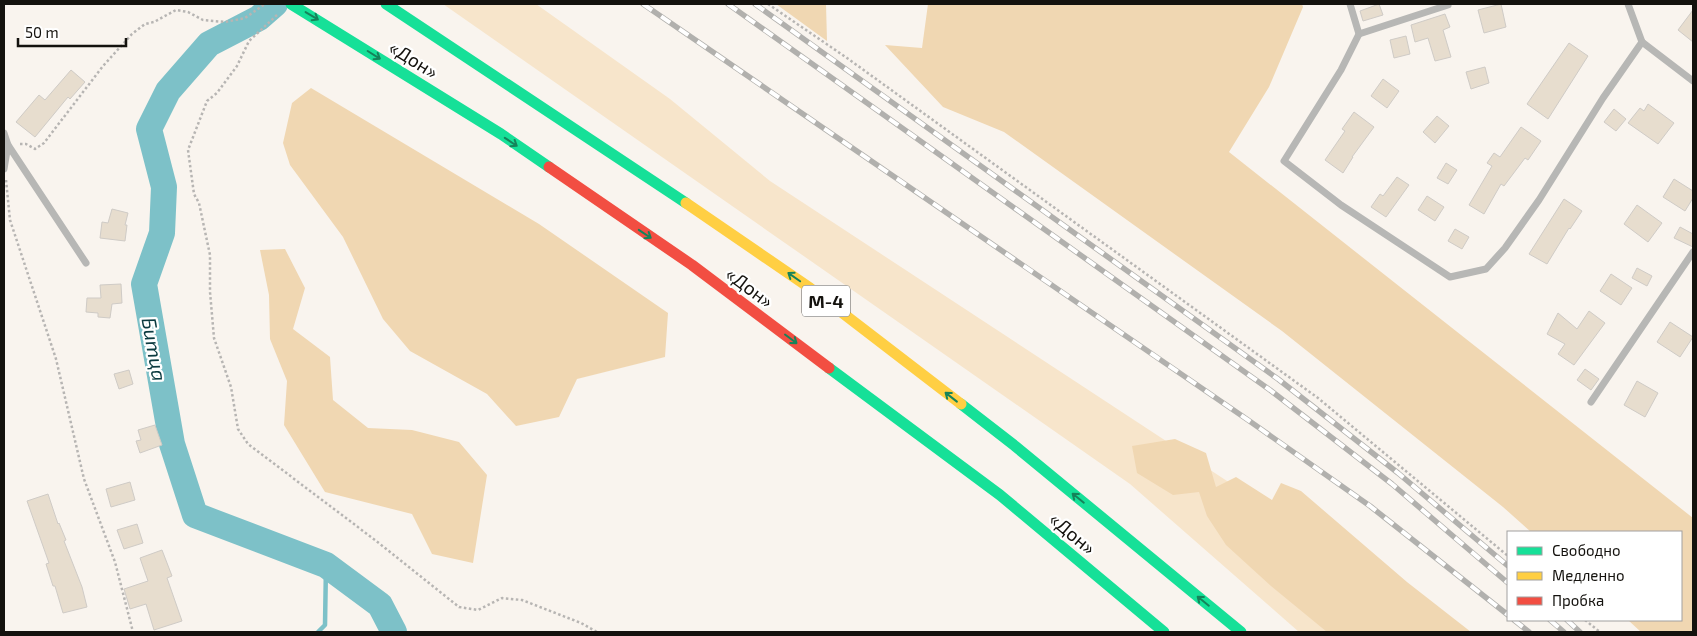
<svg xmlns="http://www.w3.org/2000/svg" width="1697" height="636" font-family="'Exo 2',sans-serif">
<rect width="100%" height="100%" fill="#f9f4ee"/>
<!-- green -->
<polygon fill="#f7e5cb" points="443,4 536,4 670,99 770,181 1320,542 1422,632 1299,632 1130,484"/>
<!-- forest -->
<g fill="#f0d7b2">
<polygon points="776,4 826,4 827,41"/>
<polygon points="928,4 1302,4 1303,7 1269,87 1229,152 1693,518 1693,632 1641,632 1628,620 1681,620 1681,532 1531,532 1503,507 1282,331 1004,132 943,107 885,45 922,48"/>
<polygon points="311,88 539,224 668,313 665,357 577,379 559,417 516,426 487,394 410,351 383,319 343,237 290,165 283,143 292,103"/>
<polygon points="285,249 305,288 293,329 330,357 333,400 368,428 412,430 459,442 487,475 473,563 432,554 412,514 325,492 284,425 287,381 270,339 269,295 260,250"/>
<polygon points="1175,439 1206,453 1216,487 1236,477 1272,500 1281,483 1301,491 1407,582 1471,632 1327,632 1271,586 1226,545 1207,516 1199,492 1173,495 1137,473 1132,446"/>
</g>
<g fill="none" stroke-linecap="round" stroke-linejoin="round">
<!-- stream -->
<polyline stroke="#7dc1c8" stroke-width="4.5" points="318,632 325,625 326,565"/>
<!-- river -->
<polyline stroke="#7dc1c8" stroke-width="26" points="275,4 259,18 209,44 168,91 149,129 164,187 162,233 144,284 172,444 195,515 326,565 380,605 394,632"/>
</g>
<!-- building -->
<g fill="#e7ddce" stroke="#cfcbc6">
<polygon points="1379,4 1383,15 1363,21 1360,11"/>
<polygon points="1501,4 1506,27 1484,33 1478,10"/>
<polygon points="1693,10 1693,42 1678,30"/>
<polygon points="1445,14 1450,27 1443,30 1451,57 1435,61 1428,38 1415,42 1411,25"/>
<polygon points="1406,36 1410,54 1394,58 1390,40"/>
<polygon points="1569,43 1588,56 1548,119 1527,104"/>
<polygon points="1485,67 1489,83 1471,89 1466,72"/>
<polygon points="71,70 85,82 70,99 68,97 35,137 16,122 39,95 45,100"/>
<polygon points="1383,79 1399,91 1387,108 1371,96"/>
<polygon points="1648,104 1674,123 1658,144 1628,123 1640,108 1644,111"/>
<polygon points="1614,109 1626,119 1616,131 1604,122"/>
<polygon points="1354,112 1374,127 1352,157 1353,157 1343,173 1325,160 1345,131 1342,129"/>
<polygon points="1437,116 1449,126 1435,143 1423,132"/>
<polygon points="1521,127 1541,141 1528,160 1525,158 1504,186 1501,184 1484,214 1469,205 1492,166 1487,163 1494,153 1500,157"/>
<polygon points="1446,163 1457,170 1448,184 1437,178"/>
<polygon points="1397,177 1409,185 1386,217 1371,207 1380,194 1383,196"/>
<polygon points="1674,179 1693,191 1693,198 1685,211 1663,197"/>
<polygon points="1427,196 1444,207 1435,221 1418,210"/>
<polygon points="1564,199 1582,211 1570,229 1569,228 1547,264 1529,254"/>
<polygon points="1637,205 1662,223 1648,242 1624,224"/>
<polygon points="112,209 128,213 125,225 127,225 125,241 100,238 102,222 108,223"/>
<polygon points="1680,227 1693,234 1693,247 1674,238"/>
<polygon points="1455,229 1469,237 1462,249 1448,241"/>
<polygon points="1637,268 1652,276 1647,286 1632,278"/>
<polygon points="1611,274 1632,288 1621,305 1600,291"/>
<polygon points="121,284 122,303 112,304 110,318 98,317 98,313 86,312 87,298 101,298 100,285"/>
<polygon points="1589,311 1605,323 1574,365 1558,354 1565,344 1547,334 1558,313 1577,329"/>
<polygon points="1670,322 1693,337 1680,357 1657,342"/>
<polygon points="1585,369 1599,379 1591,390 1577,380"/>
<polygon points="129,370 133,384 119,389 114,374"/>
<polygon points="1637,381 1658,393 1645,417 1624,405"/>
<polygon points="155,425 162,445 140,453 136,441 141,440 138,430"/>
<polygon points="130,482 135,500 111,507 106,489"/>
<polygon points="48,494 58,524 59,523 66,540 64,541 82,587 87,607 63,613 55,586 53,586 46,564 49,563 27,501"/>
<polygon points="137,524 143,543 124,549 117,530"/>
<polygon points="162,550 172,576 167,578 182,621 154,630 146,604 130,609 124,589 148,581 140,558"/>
</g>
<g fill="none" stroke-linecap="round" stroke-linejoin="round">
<!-- path -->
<g stroke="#b7b5b3" stroke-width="2.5" stroke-dasharray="2.5 2.5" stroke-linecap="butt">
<polyline points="768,4 847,58 1318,398 1508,556"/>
<polyline points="277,15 249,41 237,66 217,93 207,101 188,150 194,194 199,203 210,255 210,292 214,338 231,387 238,429 248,444 375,540 459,607 478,610 502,598 522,600 581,623 597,632"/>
<polyline points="20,144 26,144 35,149 44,143 103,66 132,34 145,24 154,22 176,10 188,12 203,20 225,22 245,18 265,4"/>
<polyline points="6,180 10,220 56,359 84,479 115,562 133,632"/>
<polyline points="1585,620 1600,632"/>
</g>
<!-- lane -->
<g stroke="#b7b7b5" stroke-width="7">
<polyline points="1350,4 1359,34 1341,70 1284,161 1341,205 1450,277 1486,269 1505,248 1539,200 1603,98 1642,42"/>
<polyline points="1628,4 1642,42"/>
<polyline points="1359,34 1448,5"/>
<polyline points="1642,42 1693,81"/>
<polyline points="4,133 8,145 4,169"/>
<polyline points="8,145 86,263"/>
<polyline points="1591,402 1693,252"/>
</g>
<!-- fast -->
<g stroke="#16e098" stroke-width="11">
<polyline points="291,4 501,134 549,167"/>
<polyline points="386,4 686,203"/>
<polyline points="829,368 1000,495 1164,632"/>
<polyline points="961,404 1015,446 1241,632"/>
</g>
<!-- slow -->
<polyline stroke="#ffcf43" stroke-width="11" points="686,203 810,288 961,404"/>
<!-- jam -->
<polyline stroke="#f24e42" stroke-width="11" points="549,167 692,265 829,368"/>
<defs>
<g id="rail">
<polyline points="643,4 1248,420 1370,506 1508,615"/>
<polyline points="728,4 1270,390 1392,484 1508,583"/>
<polyline points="755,4 1278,379 1398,473 1508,566"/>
<polyline points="1514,620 1529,632"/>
<polyline points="1550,620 1564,632"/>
<polyline points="1567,620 1580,632"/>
</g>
</defs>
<!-- rail casing -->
<use href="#rail" stroke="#b1b0ad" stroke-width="5.5"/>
<!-- rail -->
<use href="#rail" stroke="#fff" stroke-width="4" stroke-dasharray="11" stroke-linecap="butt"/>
</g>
<!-- one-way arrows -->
<defs><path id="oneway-shaft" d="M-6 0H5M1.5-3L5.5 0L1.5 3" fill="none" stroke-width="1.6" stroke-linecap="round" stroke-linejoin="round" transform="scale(1.25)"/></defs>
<g stroke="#15835a">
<use href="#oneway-shaft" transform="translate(312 16) rotate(31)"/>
<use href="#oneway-shaft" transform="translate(374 55) rotate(32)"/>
<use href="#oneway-shaft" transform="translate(511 142) rotate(34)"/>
<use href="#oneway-shaft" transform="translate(645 234) rotate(34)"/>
<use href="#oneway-shaft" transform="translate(794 277) rotate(-145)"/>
<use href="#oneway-shaft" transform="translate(791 339) rotate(37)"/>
<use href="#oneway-shaft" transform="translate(951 397) rotate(-142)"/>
<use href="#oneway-shaft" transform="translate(1078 498) rotate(-141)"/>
<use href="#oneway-shaft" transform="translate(1203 601) rotate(-141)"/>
</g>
<g text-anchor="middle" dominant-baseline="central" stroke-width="4.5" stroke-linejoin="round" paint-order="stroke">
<!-- shield labels -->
<rect fill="#fff" stroke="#5a5956" stroke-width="1" x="802" y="285.5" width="48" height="31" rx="4"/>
<g font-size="18" font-weight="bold" fill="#14120e">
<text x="826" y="301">М-4</text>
</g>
<!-- street labels -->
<g font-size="19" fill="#14120e" stroke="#fff">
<text transform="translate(414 59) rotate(32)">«Дон»</text>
<text transform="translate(750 287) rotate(37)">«Дон»</text>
<text transform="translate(1073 533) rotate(40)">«Дон»</text>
</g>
<!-- water labels -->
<g font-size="20" font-style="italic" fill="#0c3b40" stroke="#fff">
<text transform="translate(155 349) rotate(80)">Битца</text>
</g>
</g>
<!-- border -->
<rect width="1697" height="636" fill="none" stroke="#14120e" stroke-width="10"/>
<!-- legend -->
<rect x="1507" y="531" width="175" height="90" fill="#ffffff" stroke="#a1a09f"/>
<rect x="1517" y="547" width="25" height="8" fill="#16e098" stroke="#a1a09f"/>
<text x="1552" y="556" font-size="15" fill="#14120e">Свободно</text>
<rect x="1517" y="572" width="25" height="8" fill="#ffcf43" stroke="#a1a09f"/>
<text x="1552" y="581" font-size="15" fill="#14120e">Медленно</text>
<rect x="1517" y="597" width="25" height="8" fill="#f24e42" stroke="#a1a09f"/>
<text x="1552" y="606" font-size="15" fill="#14120e">Пробка</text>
<!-- scale -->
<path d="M18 38v8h108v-8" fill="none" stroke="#14120e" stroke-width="2.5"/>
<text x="25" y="38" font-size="15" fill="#14120e" stroke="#ffffff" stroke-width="4" paint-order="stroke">50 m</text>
</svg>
